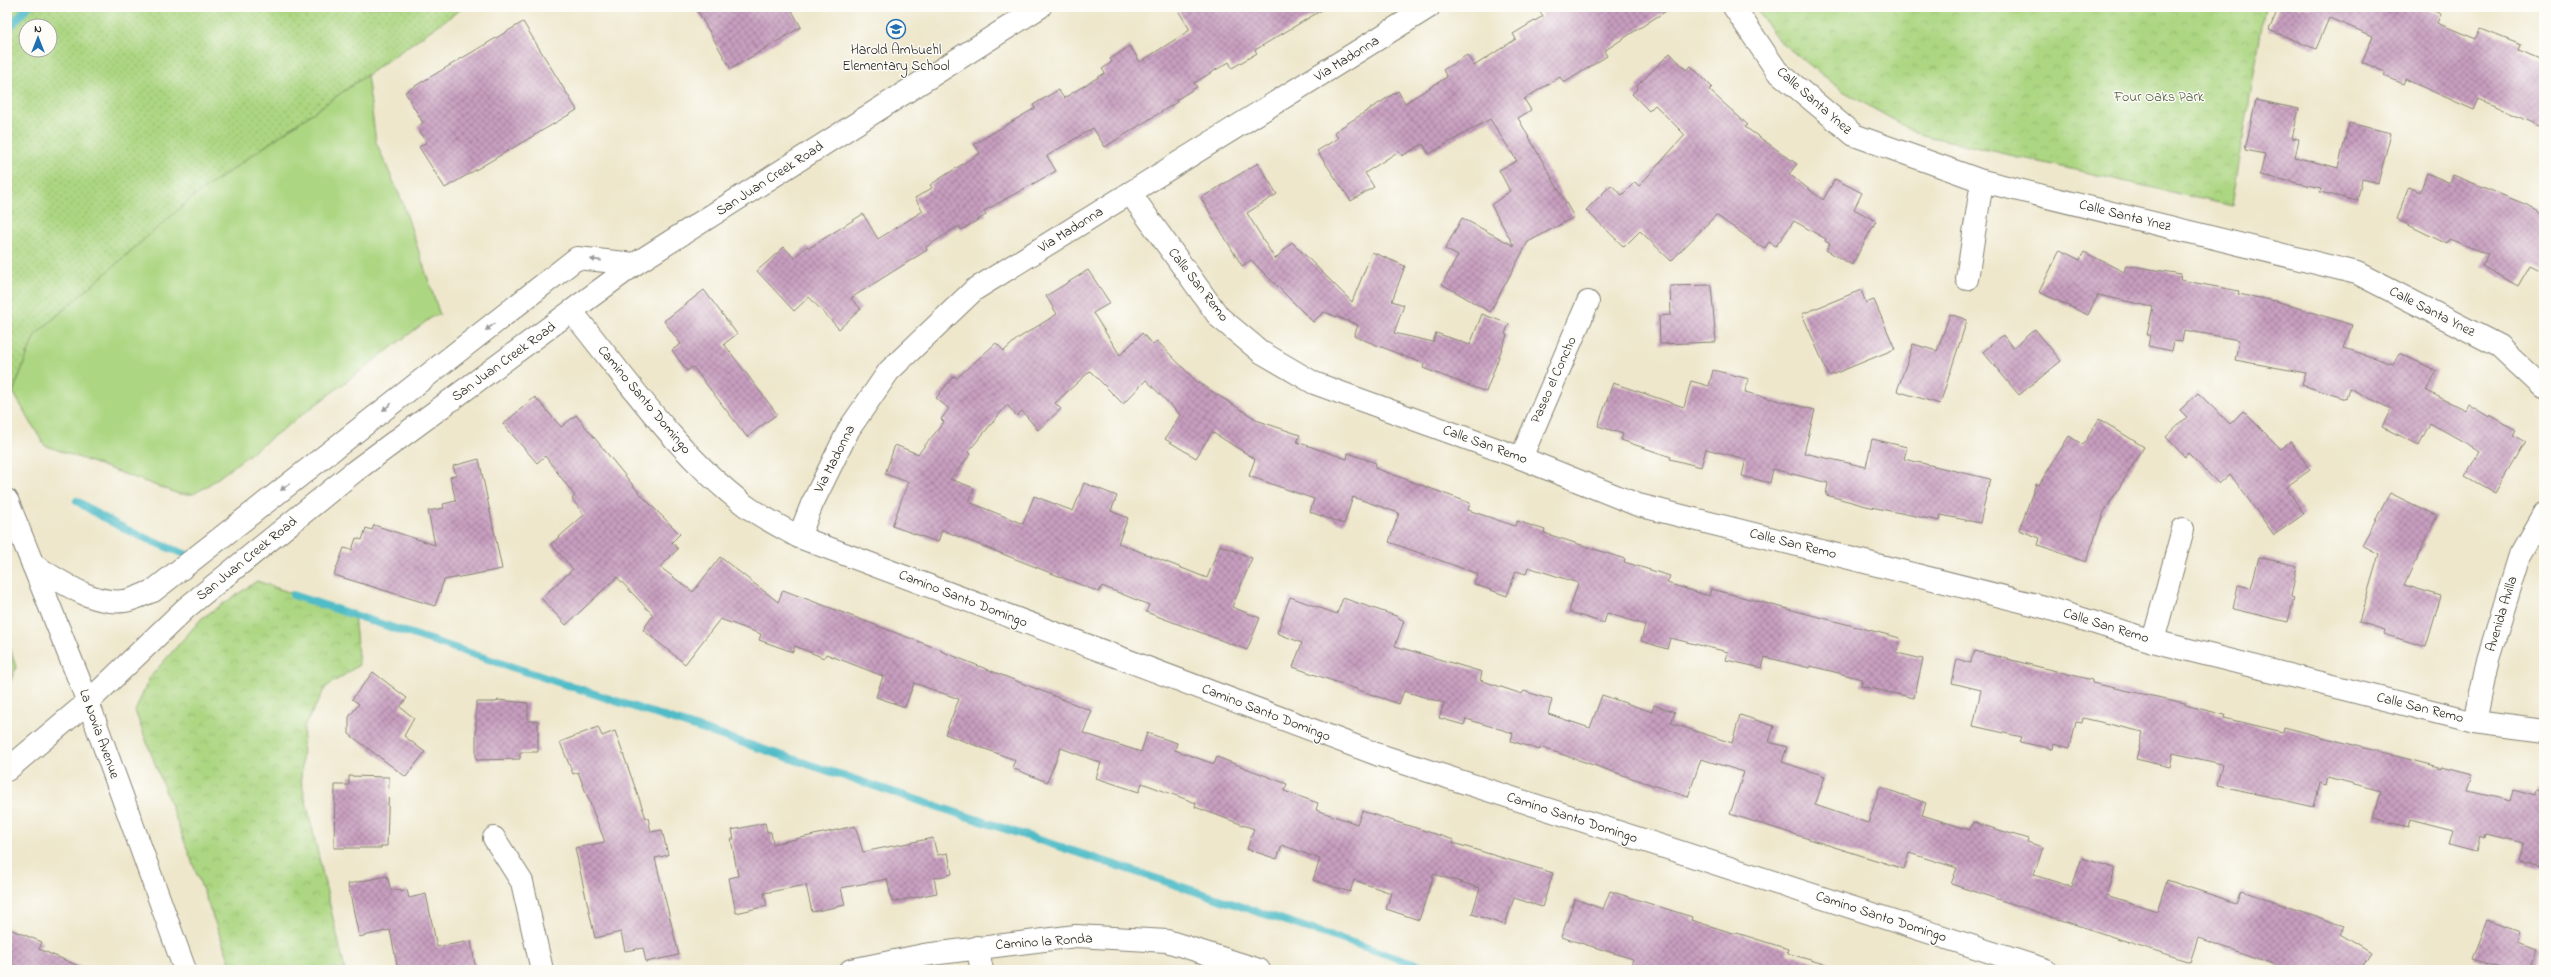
<svg xmlns="http://www.w3.org/2000/svg" width="2551" height="977" font-family="'Indie Flower',sans-serif">
<defs>
<pattern id="grass-dots" width="8" height="8" patternUnits="userSpaceOnUse"><rect width="8" height="8" fill="#acd681"/><path d="M2 2h.1M6 6h.1" fill="none" stroke="#93b76f" stroke-width="1.8" stroke-linecap="round"/></pattern>
<pattern id="park-crowns" width="20" height="18" patternUnits="userSpaceOnUse"><rect width="20" height="18" fill="#acd681"/><path d="M2 6a3 3 0 1 1 6 0M12 15a3 3 0 1 1 6 0" fill="none" stroke="#93b76f"/></pattern>
<pattern id="building-cross-hatch" width="8" height="8" patternUnits="userSpaceOnUse"><rect width="8" height="8" fill="#c79ebf"/><path d="M0 0l8 8M0 8l8-8" fill="none" stroke="#a1809a"/></pattern>
</defs>
<rect width="100%" height="100%" fill="#fdfcf7"/>
<filter id="ink" filterUnits="userSpaceOnUse"><feTurbulence type="fractalNoise" baseFrequency=".025" numOctaves="2"/><feDisplacementMap in="SourceGraphic" scale="8" xChannelSelector="R" yChannelSelector="G"/><feConvolveMatrix kernelMatrix="1 2 1 2 8 2 1 2 1" color-interpolation-filters="sRGB"/></filter>
<filter id="wash" filterUnits="userSpaceOnUse"><feTurbulence type="fractalNoise" baseFrequency=".012" numOctaves="4" result="noise"/><feDisplacementMap in="SourceGraphic" scale="16" xChannelSelector="R" yChannelSelector="G"/><feGaussianBlur stdDeviation="0.9" result="paint"/><feColorMatrix in="noise" values="0 0 0 0 0 0 0 0 0 0 0 0 0 0 0 0 0 1.4 0 .05"/><feComposite in="paint" operator="in"/></filter>
<g filter="url(#wash)">
<rect width="100%" height="100%" fill="#eee7cc"/>
<!-- grass -->
<path fill="url(#grass-dots)" stroke="#64794e" fill-rule="evenodd" d="M7,7H464L194,196L35,335L13,392L7,396ZM26,26H50V50H26Z"/>
<!-- park -->
<g fill="url(#park-crowns)" stroke="#64794e">
<polygon points="1755,7 2265,7 2232,206 1918,134 1843,91 1778,40"/>
<polygon points="257,581 354,615 359,665 326,687 304,727 301,780 345,970 233,970 135,711 150,677 202,618"/>
<polygon points="7,639 16,667 7,692"/>
</g>
<!-- garden -->
<polygon fill="#acd681" stroke="#64794e" points="367,75 376,142 402,201 440,315 432,317 206,487 193,494 179,494 44,445 13,392 35,335 194,196"/>
<g fill="none" stroke-linecap="round" stroke-linejoin="round">
<!-- stream -->
<g stroke="#4fbcc7" stroke-width="8">
<polyline points="7,30 28,7"/>
<path d="M77,501C111,524 146,540 185,554"/>
<polyline points="293,595 1435,970"/>
</g>
</g>
<g id="blocks">
<!-- building -->
<g fill="url(#building-cross-hatch)">
<polygon points="695,7 790,7 801,27 731,69"/>
<polygon points="1176,7 1327,7 1255,50 1257,53 1232,68 1229,62 1194,83 1197,87 1176,100 1177,102 1105,147 1093,128 1047,156 1056,171 984,211 986,215 961,230 959,226 926,247 927,250 851,298 861,309 839,329 809,297 794,311 757,271 784,247 794,258 807,246 809,248 863,214 878,239 923,211 915,198 932,188 930,185 980,153 974,144 1035,108 1033,105 1058,90 1064,98 1105,73 1102,69 1112,62 1110,59 1130,46 1140,62 1190,30"/>
<polygon points="1537,7 1672,7 1604,51 1607,56 1564,83 1560,77 1524,99 1531,110 1518,118 1574,217 1528,242 1490,312 1442,284 1458,256 1445,249 1462,218 1514,246 1491,205 1510,191 1499,170 1517,161 1490,119 1429,154 1423,144 1402,156 1399,151 1365,173 1374,187 1351,201 1317,151 1338,138 1334,132 1398,91 1405,103 1447,77 1443,70 1467,55 1474,66 1516,39 1513,34 1543,16"/>
<polygon points="2279,7 2424,7 2441,14 2437,23 2476,39 2481,29 2521,45 2519,50 2544,61 2544,115 2539,126 2479,99 2474,110 2405,79 2403,84 2383,75 2385,72 2362,62 2373,36 2329,18 2316,49 2269,30"/>
<polygon points="523,22 577,110 445,188 419,147 427,142 417,127 423,123 405,92"/>
<polygon points="1670,53 1686,70 1691,66 1712,87 1709,90 1748,125 1745,127 1797,164 1789,174 1823,200 1835,179 1862,193 1854,209 1876,221 1852,265 1826,250 1830,244 1825,241 1826,239 1794,221 1776,246 1769,242 1764,249 1716,215 1671,261 1640,231 1624,247 1586,210 1611,185 1622,195 1635,182 1639,186 1685,135 1655,105 1649,111 1632,94 1638,88 1637,86"/>
<polygon points="2256,100 2299,109 2292,138 2299,139 2295,157 2338,168 2349,123 2391,133 2378,183 2362,179 2357,201 2320,192 2321,188 2260,175 2265,154 2245,150"/>
<polygon points="1258,163 1277,194 1247,213 1275,259 1292,242 1352,302 1372,252 1405,266 1392,301 1404,305 1394,333 1433,342 1436,333 1470,345 1482,314 1509,324 1505,334 1507,335 1486,392 1423,368 1424,364 1354,336 1358,325 1324,312 1313,322 1251,260 1242,266 1201,198"/>
<polygon points="2427,173 2450,183 2453,175 2527,205 2544,215 2544,272 2530,265 2518,286 2482,266 2488,254 2449,239 2447,244 2396,219 2409,187 2420,192"/>
<polygon points="2060,250 2080,260 2084,252 2124,272 2126,265 2181,274 2180,280 2239,291 2238,294 2276,301 2352,325 2344,348 2393,364 2399,353 2437,371 2427,391 2465,410 2468,404 2489,417 2490,415 2516,430 2513,435 2525,442 2495,493 2465,476 2480,451 2430,423 2419,445 2382,427 2391,409 2349,388 2346,399 2302,385 2306,373 2235,360 2239,340 2184,330 2182,342 2174,341 2172,351 2148,346 2150,335 2147,335 2153,307 2098,295 2088,315 2039,292"/>
<polygon points="1088,270 1110,303 1093,313 1120,355 1142,333 1153,345 1157,341 1197,382 1259,421 1300,435 1297,442 1347,459 1348,453 1376,463 1375,468 1470,503 1468,510 1515,526 1517,521 1545,530 1544,533 1625,559 1624,562 1670,576 1667,583 1709,596 1711,589 1900,638 1897,653 1923,659 1914,698 1861,686 1862,679 1811,666 1810,668 1765,657 1762,668 1726,660 1728,652 1670,638 1667,649 1641,641 1645,625 1607,613 1604,623 1569,612 1578,583 1528,567 1526,574 1516,571 1507,596 1474,584 1478,574 1389,542 1399,513 1353,497 1344,524 1310,512 1314,499 1249,476 1255,459 1212,432 1196,458 1165,439 1180,415 1146,380 1123,404 1090,371 1055,403 1061,409 1038,430 1022,411 1017,416 1007,405 968,452 971,454 950,479 974,488 969,502 1023,524 1034,496 1073,511 1084,483 1117,496 1111,511 1128,518 1118,543 1207,578 1220,545 1252,558 1232,607 1260,618 1247,650 1146,612 1149,605 1102,586 1099,592 942,530 938,542 892,526 908,482 885,474 895,445 918,454 944,422 941,419 949,409 936,398 954,376 957,378 996,343 1004,351 1017,339 1057,314 1046,296"/>
<polygon points="1711,285 1716,342 1660,344 1659,316 1671,315 1670,286"/>
<polygon points="704,290 737,334 724,344 777,414 747,437 693,367 687,371 672,350 681,344 664,321"/>
<polygon points="1861,290 1866,303 1874,300 1895,349 1829,376 1802,314"/>
<polygon points="1950,314 1967,320 1940,404 1897,391 1913,344 1937,351"/>
<polygon points="2035,329 2061,361 2019,395 1983,352 2003,335 2013,348"/>
<polygon points="1713,370 1749,379 1745,392 1815,410 1804,453 1866,467 1872,439 1907,447 1904,459 1990,479 1980,523 1941,515 1940,521 1866,506 1826,495 1828,483 1773,469 1770,483 1742,476 1746,459 1706,449 1701,467 1670,459 1671,457 1621,440 1623,434 1598,426 1613,383 1684,407 1691,381 1709,386"/>
<polygon points="2198,393 2230,424 2243,411 2281,449 2291,442 2310,470 2286,487 2304,514 2274,535 2230,474 2219,484 2188,453 2185,457 2166,437 2187,417 2180,410"/>
<polygon points="535,397 561,427 576,415 640,494 680,534 672,542 678,549 660,567 693,592 720,557 778,602 783,590 941,650 941,651 1092,711 1083,733 1141,752 1147,733 1177,743 1175,750 1214,764 1217,757 1287,784 1284,791 1318,803 1316,810 1357,824 1362,811 1454,840 1453,843 1553,873 1542,907 1514,898 1505,925 1472,914 1480,888 1434,874 1419,920 1386,909 1391,893 1354,880 1350,892 1313,880 1320,859 1282,845 1277,859 1247,849 1254,829 1195,807 1196,803 1142,783 1139,792 1096,778 1101,763 1061,748 1047,782 1012,768 1015,760 945,734 959,699 914,683 905,707 876,697 883,676 826,654 824,658 795,646 793,652 759,640 761,634 720,619 685,664 643,630 653,615 617,577 566,625 541,598 573,569 551,544 584,515 572,499 575,496 545,456 537,463 503,424"/>
<polygon points="2099,419 2144,447 2103,514 2086,562 2038,545 2040,538 2019,530 2036,484 2039,485 2069,436 2083,445"/>
<polygon points="479,459 502,569 444,580 435,606 334,575 344,548 352,550 356,538 362,540 366,528 372,530 374,525 435,545 428,511 444,508 443,504 456,501 450,477 456,475 453,466"/>
<polygon points="2390,493 2437,516 2404,585 2441,596 2426,647 2384,634 2385,630 2359,622 2379,554 2362,545"/>
<polygon points="2259,557 2297,566 2291,597 2294,598 2288,622 2233,609 2238,585 2251,588"/>
<polygon points="1290,597 1337,614 1343,598 1396,616 1404,621 1395,646 1482,672 1480,680 1522,694 1524,691 1552,700 1548,714 1590,728 1602,695 1652,712 1654,705 1675,712 1671,723 1732,743 1740,715 1774,726 1769,742 1787,747 1782,762 1825,776 1815,805 1868,823 1880,787 1926,803 1922,815 1970,830 1973,822 2028,839 2027,842 2043,847 2034,875 2072,887 2082,858 2115,868 2106,895 2157,911 2167,880 2236,903 2241,891 2345,926 2340,934 2371,953 2360,970 2291,970 2198,938 2190,962 1951,884 1957,868 1909,853 1904,869 1730,814 1744,772 1701,759 1688,797 1540,747 1540,750 1511,741 1513,733 1466,719 1464,725 1439,718 1444,703 1404,691 1399,704 1293,667 1302,643 1277,633"/>
<polygon points="1975,651 2092,680 2092,683 2185,703 2185,705 2225,715 2224,718 2283,732 2284,727 2442,768 2442,766 2473,774 2468,791 2510,801 2513,789 2535,795 2536,789 2544,790 2544,869 2518,862 2523,843 2485,834 2484,838 2480,836 2476,852 2449,845 2453,830 2410,819 2408,827 2374,818 2381,791 2328,777 2326,786 2320,784 2314,807 2217,785 2222,764 2173,753 2170,767 2136,759 2143,732 2083,718 2082,723 2076,722 2070,748 2054,744 2053,749 2020,742 2022,737 1973,726 1981,690 1952,683 1957,659 1970,663"/>
<polygon points="373,672 407,698 400,707 414,718 404,736 425,752 406,777 349,734 349,717 359,704 352,699"/>
<polygon points="498,700 528,703 528,721 538,721 538,752 520,752 520,759 476,760 476,702 496,702"/>
<polygon points="598,727 602,736 615,731 646,818 648,818 651,832 662,830 668,855 655,858 679,955 646,962 643,948 625,951 621,932 595,938 575,848 605,842 578,772 573,774 560,742"/>
<polygon points="349,776 389,777 387,846 381,846 381,848 334,848 335,785 349,785"/>
<polygon points="765,823 767,832 771,832 773,844 855,826 863,852 933,838 937,855 948,853 952,874 934,878 937,893 892,902 887,879 841,888 845,905 812,912 806,885 764,893 767,906 736,913 729,878 738,876 731,839 734,839 732,830"/>
<polygon points="387,876 391,891 401,889 401,892 407,890 409,898 426,894 437,947 471,941 476,970 398,970 390,930 359,937 348,884"/>
<polygon points="1610,891 1692,917 1691,920 1736,934 1737,933 1788,949 1787,953 1827,965 1826,970 1629,970 1633,959 1561,937 1575,899 1603,909"/>
<polygon points="2488,919 2521,931 2518,941 2537,948 2530,970 2506,970 2473,959"/>
<polygon points="7,928 42,942 39,949 88,970 7,970"/>
</g>
</g>
</g>
<g filter="url(#ink)">
<use href="#blocks" fill-opacity="0" stroke="#858274" stroke-width="1"/>
<g fill="none" stroke-linecap="round" stroke-linejoin="round">
<defs>
<g id="minor">
<polyline points="1734,7 1777,71 1854,135 1982,181 2357,273 2499,346 2544,388"/>
<polyline points="1130,193 1219,317 1261,352 1314,383 1521,458 1638,505 2044,607 2153,641 2475,722 2544,731"/>
<polyline points="1967,279 1982,181"/>
<path d="M572,312C627,379 677,454 746,506C763,518 781,527 799,537L1379,755L2046,970"/>
<polyline points="1521,458 1588,302"/>
<polyline points="799,537 812,504 849,429 889,371 974,290 1429,7"/>
<polyline points="2153,641 2183,529"/>
<polyline points="88,702 186,608 355,471 635,264 1040,7"/>
<polyline points="2475,722 2488,659 2520,555 2544,513"/>
<polyline points="494,838 522,882 542,970"/>
<polyline points="977,947 982,970"/>
<polyline points="851,970 924,955 1076,936 1167,941 1259,970"/>
</g>
<g id="major">
<polyline points="7,500 88,702 185,970"/>
<path d="M33,565C60,580 91,605 124,601C133,600 144,594 153,591L577,258L635,264"/>
<polyline points="7,770 88,702"/>
</g>
</defs>
<!-- minor casing -->
<use href="#minor" stroke="#858274" stroke-width="24"/>
<!-- major casing -->
<use href="#major" stroke="#858274" stroke-width="24"/>
<!-- minor -->
<use href="#minor" stroke="#fff" stroke-width="22"/>
<!-- major -->
<use href="#major" stroke="#fff" stroke-width="22"/>
</g>
<!-- one-way arrows -->
<defs><path id="oneway-solid" d="M-6-.8H1V-3.2L6.5 0L1 3.2V.8H-6Z"/></defs>
<g fill="#999">
<use href="#oneway-solid" transform="translate(596 260) rotate(-174)"/>
<use href="#oneway-solid" transform="translate(490 327) rotate(142)"/>
<use href="#oneway-solid" transform="translate(387 407) rotate(142)"/>
<use href="#oneway-solid" transform="translate(285 487) rotate(142)"/>
</g>
</g>
<!-- icons -->
<defs>
<symbol id="school-ring" viewBox="-11 -11 22 22"><circle r="9.5" fill="#fdfcf7" stroke="#1f6fb2" stroke-width="1.5"/><path d="M0-5L7-2L0 1L-7-2ZM-4 1L0 2.5L4 1V4Q0 6-4 4Z" fill="#1f6fb2"/></symbol>
</defs>
<g fill-rule="evenodd">
<use href="#school-ring" x="885" y="18" width="22" height="22"/>
</g>
<g text-anchor="middle" dominant-baseline="central" stroke-width="3" stroke-linejoin="round" paint-order="stroke">
<!-- poi labels -->
<g font-size="14" fill="#1c1c1c" stroke="#fdfcf7">
<text x="896" y="50">Harold Ambuehl<tspan x="896" dy="16">Elementary School</tspan></text>
</g>
<!-- street labels -->
<g font-size="14" fill="#1c1c1c" stroke="#fdfcf7">
<text transform="translate(1347 59) rotate(-32)">Via Madonna</text>
<text transform="translate(1814 101) rotate(41)">Calle Santa Ynez</text>
<text transform="translate(770 179) rotate(-33)">San Juan Creek Road</text>
<text transform="translate(2125 216) rotate(14)">Calle Santa Ynez</text>
<text transform="translate(1071 230) rotate(-32)">Via Madonna</text>
<text transform="translate(1198 285) rotate(52)">Calle San Remo</text>
<text transform="translate(2432 312) rotate(27)">Calle Santa Ynez</text>
<text transform="translate(504 362) rotate(-36)">San Juan Creek Road</text>
<text transform="translate(1554 380) rotate(-66)">Paseo el Concho</text>
<text transform="translate(644 400) rotate(50)">Camino Santo Domingo</text>
<text transform="translate(1485 445) rotate(20)">Calle San Remo</text>
<text transform="translate(835 459) rotate(-63)">Via Madonna</text>
<text transform="translate(1793 544) rotate(14)">Calle San Remo</text>
<text transform="translate(247 559) rotate(-39)">San Juan Creek Road</text>
<text transform="translate(963 599) rotate(21)">Camino Santo Domingo</text>
<text transform="translate(2502 614) rotate(-73)">Avenida Avilla</text>
<text transform="translate(2106 626) rotate(17)">Calle San Remo</text>
<text transform="translate(2420 708) rotate(14)">Calle San Remo</text>
<text transform="translate(1266 713) rotate(21)">Camino Santo Domingo</text>
<text transform="translate(99 734) rotate(70)">La Novia Avenue</text>
<text transform="translate(1572 818) rotate(18)">Camino Santo Domingo</text>
<text transform="translate(1881 917) rotate(18)">Camino Santo Domingo</text>
<text transform="translate(1044 942) rotate(-4)">Camino la Ronda</text>
</g>
<!-- park labels -->
<g font-size="14" fill="#4e5d3f" stroke="#fdfcf7">
<text x="2159" y="97">Four Oaks Park</text>
</g>
</g>
<!-- margin -->
<rect width="2551" height="977" fill="none" stroke="#fdfcf7" stroke-width="24"/>
<!-- north arrow -->
<g transform="translate(38 38)"><circle r="19" fill="#fdfcf7" stroke="#a3a29f"/>
<path d="M0-3L7 15L0 10L-7 15Z" fill="#1f6fb2"/>
<text y="-6" font-size="11" font-weight="bold" text-anchor="middle" fill="#1c1c1c">N</text>
</g>
</svg>
